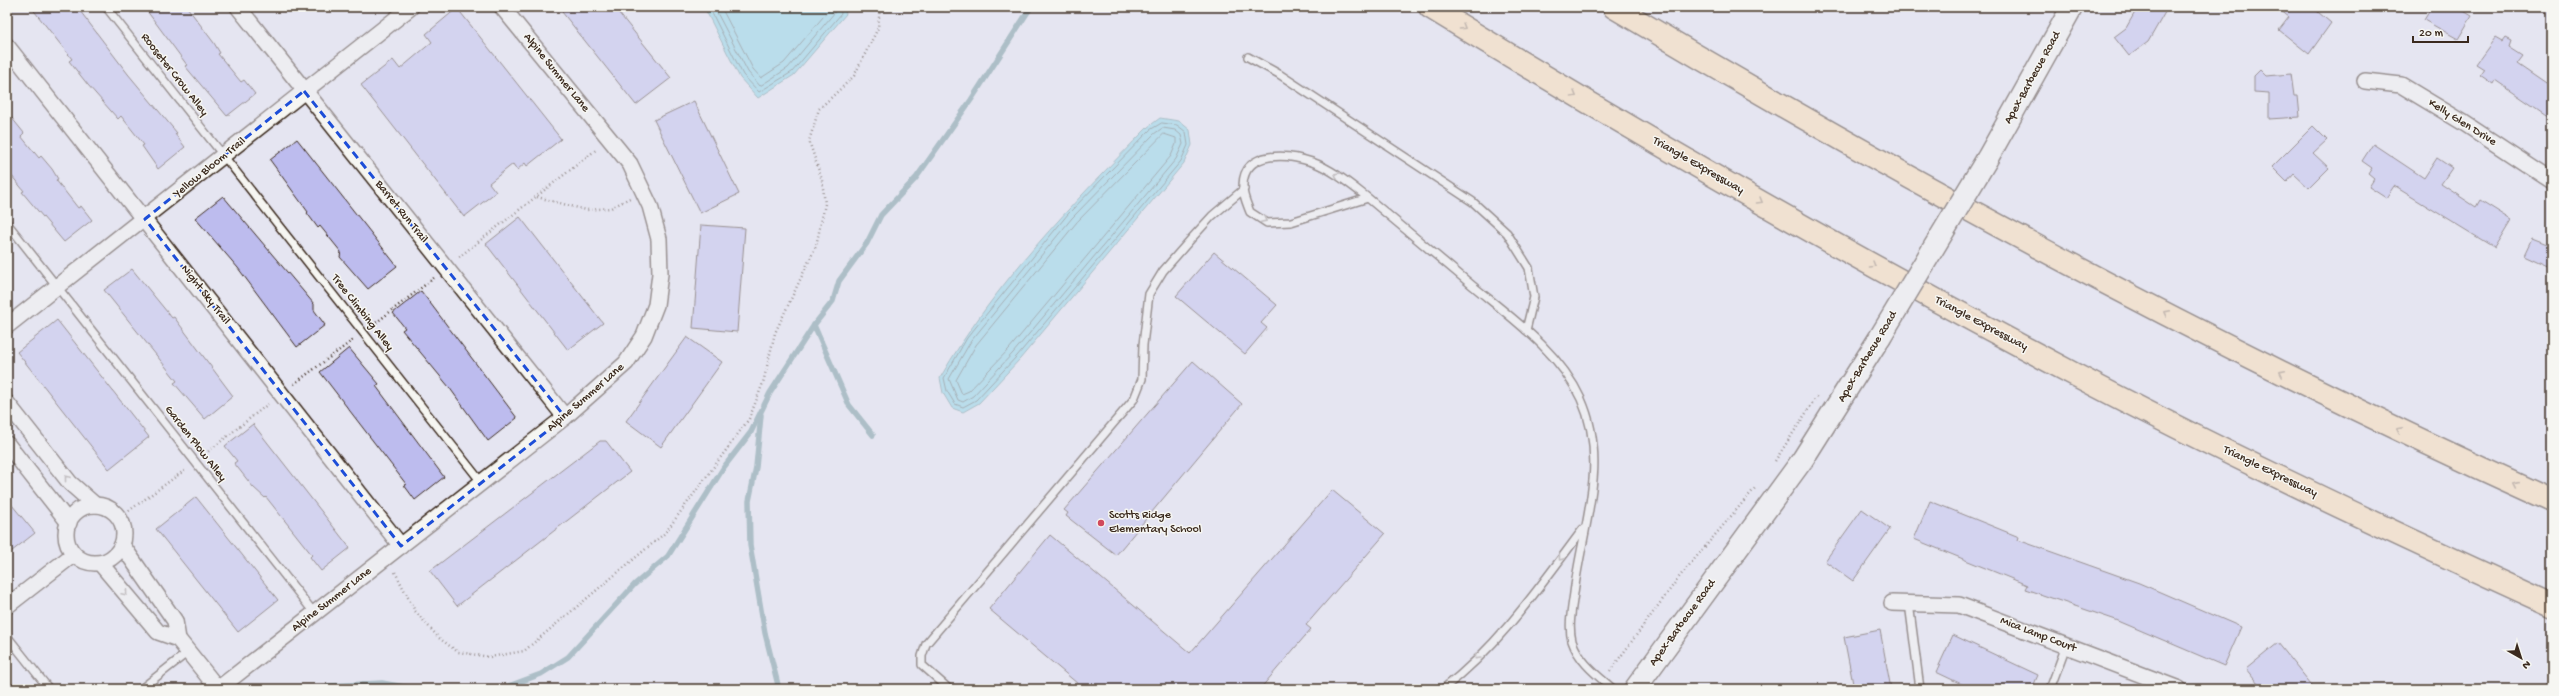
<svg xmlns="http://www.w3.org/2000/svg" width="2559" height="696" font-family="'Gochi Hand',sans-serif">
<rect width="100%" height="100%" fill="#e5e5f1"/>
<filter id="ink" filterUnits="userSpaceOnUse"><feTurbulence type="fractalNoise" baseFrequency=".025" numOctaves="2"/><feDisplacementMap in="SourceGraphic" scale="8" xChannelSelector="R" yChannelSelector="G"/><feConvolveMatrix kernelMatrix="1 2 1 2 8 2 1 2 1" color-interpolation-filters="sRGB"/></filter>
<g filter="url(#ink)">
<!-- water -->
<g fill="#86d3e5" stroke="#688f95">
<polygon points="704,7 844,7 846,14 794,75 758,98 740,78"/>
<path d="M1160,118L1179,121L1190,130L1192,145L1184,163L1020,359L979,403L963,412L952,408L943,393L940,378C994,284 1072,204 1148,127Z"/>
</g>
<g fill="none" stroke-linecap="round" stroke-linejoin="round">
<!-- shore -->
<g stroke="#596e6e" stroke-width="1">
<polyline points="709,7 743,75 759,92 792,72 841,14 840,7"/>
<polyline points="714,7 748,72 760,86 788,68 835,12 835,7"/>
<polyline points="721,7 753,69 761,78 784,63 829,10 829,7"/>
<polygon points="1162,123 1177,125 1186,132 1188,145 1181,161 1017,356 976,400 963,407 955,404 947,391 944,378 967,338 1068,214 1150,130"/>
<polygon points="1163,128 1175,130 1181,135 1183,144 1176,159 1013,353 973,396 963,402 958,400 949,379 971,341 1072,218 1154,134"/>
<polygon points="1164,134 1176,138 1176,144 1171,156 1009,349 969,391 962,394 956,380 976,345 1077,222"/>
</g>
<!-- stream -->
<g stroke="#688f95" stroke-width="5.5">
<polyline points="814,325 849,405 873,435"/>
<polyline points="761,415 756,467 749,501 750,545 765,633 779,689"/>
<polyline points="322,689 330,686 382,683 415,689"/>
<polyline points="501,689 541,674 568,657 635,584 668,556 724,467 751,432 770,393 814,325 833,301 839,281 867,243 881,215 916,178 971,100 1031,7"/>
</g>
</g>
<!-- building -->
<g fill="#bdbcee" stroke="#3b2a1e">
<polygon points="31,7 77,7 128,74 177,133 175,134 185,147 158,169 142,146 144,145 121,116 118,119 88,85 69,61 72,59"/>
<polygon points="144,7 187,7 214,43 220,53 218,54 241,82 244,80 255,94 227,116 185,66 187,65"/>
<polygon points="558,7 614,7 671,78 636,105"/>
<polygon points="2138,7 2168,7 2148,42 2129,56 2114,37 2126,28"/>
<polygon points="2276,7 2312,7 2331,23 2309,54 2279,30 2289,17"/>
<polygon points="2432,7 2457,7 2472,16 2458,39 2424,20"/>
<polygon points="457,8 561,139 527,166 525,163 517,170 513,164 489,183 496,192 464,217 361,85 393,60 400,69 432,42 426,34"/>
<polygon points="2495,38 2502,42 2505,38 2511,41 2509,47 2523,56 2517,64 2552,88 2552,119 2495,80 2493,84 2480,75 2484,69 2476,64"/>
<polygon points="2260,70 2266,76 2291,74 2294,96 2298,96 2300,117 2269,119 2269,93 2254,92 2254,76"/>
<polygon points="694,101 739,194 700,213 654,120"/>
<polygon points="7,112 24,133 21,136 39,158 41,156 52,169 58,179 56,180 78,208 81,206 92,220 64,242 22,192 24,191 7,170"/>
<polygon points="2313,126 2327,140 2313,153 2329,168 2309,188 2294,174 2287,182 2272,167"/>
<polygon points="297,139 397,266 368,289 340,257 341,252 320,226 318,228 307,213 308,212 270,160"/>
<polygon points="2373,144 2424,178 2437,158 2452,168 2441,184 2476,207 2480,200 2512,220 2495,248 2394,186 2386,198 2369,187 2374,179 2368,174 2372,168 2362,161"/>
<polygon points="223,196 314,304 314,310 325,325 297,347 238,268 195,218"/>
<polygon points="520,217 603,323 568,350 486,244"/>
<polygon points="701,225 745,228 737,332 693,328"/>
<polygon points="2532,238 2552,246 2552,268 2524,255"/>
<polygon points="1214,252 1277,305 1261,323 1267,328 1245,354 1176,296"/>
<polygon points="132,269 172,318 174,317 233,396 205,419 174,383 177,381 104,290"/>
<polygon points="421,291 517,418 488,441 449,387 402,330 405,328 393,313"/>
<polygon points="57,320 149,437 109,469 17,352"/>
<polygon points="687,337 722,362 661,447 626,421"/>
<polygon points="349,348 379,384 376,386 444,477 415,500 404,485 406,484 320,372"/>
<polygon points="1193,361 1242,404 1116,555 1066,516 1068,513 1064,510"/>
<polygon points="253,424 350,548 321,571 310,557 312,555 266,497 265,498 253,487 234,463 237,461 225,446"/>
<polygon points="600,441 606,441 630,472 457,606 430,571"/>
<polygon points="1332,490 1385,534 1306,625 1311,629 1260,689 1084,689 989,609 1050,535 1190,653"/>
<polygon points="196,497 278,600 238,632 156,529"/>
<polygon points="7,499 35,533 7,555"/>
<polygon points="1930,501 2019,537 2018,540 2139,583 2241,627 2224,666 2116,620 2025,589 2027,585 1914,539"/>
<polygon points="1862,509 1890,529 1853,581 1825,561"/>
<polygon points="1880,630 1891,689 1854,689 1844,637"/>
<polygon points="1953,635 2038,675 2032,689 1972,689 1936,672"/>
<polygon points="2278,643 2315,689 2262,689 2246,669"/>
</g>
<g fill="none" stroke-linecap="round" stroke-linejoin="round">
<defs>
<g id="lane">
<polyline points="106,7 482,483"/>
<polyline points="1248,57 1279,74 1473,202 1507,233 1529,268 1534,297 1526,330"/>
<path d="M1368,198L1291,222L1267,223L1250,212C1247,204 1242,194 1243,185C1244,149 1289,154 1312,162C1332,169 1351,185 1368,198C1403,227 1438,257 1473,286C1513,319 1559,351 1581,399C1610,463 1582,527 1574,593C1572,608 1568,626 1572,641C1579,662 1597,675 1613,689"/>
<polyline points="7,223 315,614"/>
<polyline points="1909,603 1920,689"/>
<polyline points="7,636 49,689"/>
<polyline points="141,689 188,652"/>
<polyline points="949,689 922,665 922,656 926,644 1134,399 1142,379 1143,345 1149,294 1163,271 1191,239 1212,216 1244,189"/>
<path d="M1443,689C1499,646 1541,585 1583,529"/>
<polyline points="2050,689 2066,646"/>
</g>
<g id="street">
<polyline points="238,7 565,417"/>
<polyline points="7,46 401,546"/>
<polyline points="2365,81 2401,85 2464,123 2552,181"/>
<polyline points="7,326 411,7"/>
<polyline points="7,403 70,483 95,505"/>
<polyline points="7,444 69,523"/>
<circle cx="95" cy="534" r="29"/>
<polyline points="122,545 175,621 178,639 218,689 565,417 626,363 644,336 656,305 660,274 659,239 650,206 630,164 502,7"/>
<polyline points="100,563 158,632 178,639"/>
<polyline points="1892,603 1959,605 2179,689"/>
<polyline points="7,606 74,554"/>
</g>
<g id="secondary">
<polyline points="1987,159 2072,7"/>
<polyline points="1635,689 1803,459 1880,337"/>
</g>
<g id="highway">
<path d="M1430,7C1639,135 1852,257 2068,371C2227,455 2389,531 2552,605"/>
<path d="M1614,7C1917,188 2230,355 2552,501"/>
</g>
</defs>
<!-- lane casing -->
<use href="#lane" stroke="#3b2a1e" stroke-width="10"/>
<!-- street casing -->
<use href="#street" stroke="#3b2a1e" stroke-width="18"/>
<!-- secondary casing -->
<use href="#secondary" stroke="#3b2a1e" stroke-width="24"/>
<!-- highway casing -->
<use href="#highway" stroke="#3b2a1e" stroke-width="25"/>
<!-- path -->
<g stroke="#3b2a1e" stroke-width="2.5" stroke-dasharray="1 3" stroke-linecap="butt">
<polyline points="537,197 586,210 611,208 630,198"/>
<polyline points="459,257 597,149"/>
<polyline points="373,325 434,278"/>
<polyline points="294,384 353,340"/>
<polyline points="205,454 268,404"/>
<polyline points="1775,461 1817,396"/>
<polyline points="119,518 185,470"/>
<polyline points="395,572 415,611 439,638 458,652 490,657 524,651 665,533 749,419 763,383 775,333 816,246 825,204 822,180 809,141 819,109 854,76 878,28 880,7"/>
<polyline points="1610,671 1680,576 1756,487"/>
</g>
<!-- lane -->
<use href="#lane" stroke="#f6f6f2" stroke-width="7"/>
<!-- street -->
<use href="#street" stroke="#f6f6f2" stroke-width="15"/>
<!-- secondary -->
<use href="#secondary" stroke="#f6f6f2" stroke-width="21"/>
<!-- highway -->
<use href="#highway" stroke="#fcdcac" stroke-width="22"/>
<defs>
<polyline id="secondary-bridge" points="1880,337 1987,159"/>
</defs>
<!-- secondary-bridge casing -->
<use href="#secondary-bridge" stroke="#3b2a1e" stroke-width="24" stroke-linecap="butt"/>
<!-- secondary-bridge -->
<use href="#secondary-bridge" stroke="#f6f6f2" stroke-width="21"/>
</g>
<!-- one-way arrows -->
<defs><path id="oneway-chevron" d="M-2-3.5L2.5 0L-2 3.5" fill="none" stroke-width="1.6" stroke-linecap="round" stroke-linejoin="round"/></defs>
<g stroke="#9c8365">
<use href="#oneway-chevron" transform="translate(1463 27) rotate(31)"/>
<use href="#oneway-chevron" transform="translate(1574 95) rotate(30)"/>
<use href="#oneway-chevron" transform="translate(1760 201) rotate(30)"/>
<use href="#oneway-chevron" transform="translate(1873 265) rotate(30)"/>
<use href="#oneway-chevron" transform="translate(2166 313) rotate(-153)"/>
<use href="#oneway-chevron" transform="translate(2282 373) rotate(-154)"/>
<use href="#oneway-chevron" transform="translate(2399 430) rotate(-154)"/>
<use href="#oneway-chevron" transform="translate(2516 485) rotate(-156)"/>
</g>
<g stroke="#989088">
<use href="#oneway-chevron" transform="translate(1337 175) rotate(-151)"/>
<use href="#oneway-chevron" transform="translate(1264 220) rotate(27)"/>
<use href="#oneway-chevron" transform="translate(67 478) rotate(-129)"/>
<use href="#oneway-chevron" transform="translate(1561 558) rotate(127)"/>
<use href="#oneway-chevron" transform="translate(125 593) rotate(50)"/>
<use href="#oneway-chevron" transform="translate(1477 657) rotate(134)"/>
</g>
</g>
<!-- marked area -->
<path d="M0 0H2559V696H0ZM304,91L565,417L401,546L145,219Z" fill="#e5e5f1" fill-opacity=".55" fill-rule="evenodd"/>
<path fill="none" stroke="#1d4ed8" stroke-width="3" stroke-dasharray="8 5" stroke-linejoin="round" d="M304,91L565,417L401,546L145,219Z"/>
<!-- markers -->
<circle fill="#d1495b" stroke="#f6f6f2" stroke-width="1.5" cx="1101" cy="523" r="4"/>
<g text-anchor="middle" dominant-baseline="central" stroke-width="3" stroke-linejoin="round" paint-order="stroke">
<!-- street labels -->
<g font-size="12" fill="#3b2a1e" stroke="#f6f6f2">
<text transform="translate(556 73) rotate(51)">Alpine Summer Lane</text>
<text transform="translate(174 75) rotate(52)">Rooseter Crow Alley</text>
<text transform="translate(2033 78) rotate(-61)">Apex-Barbecue Road</text>
<text transform="translate(2462 123) rotate(32)">Kelly Glen Drive</text>
<text transform="translate(1698 166) rotate(30)">Triangle Expressway</text>
<text transform="translate(210 168) rotate(-39)">Yellow Bloom Trail</text>
<text transform="translate(401 212) rotate(51)">Barret Run Trail</text>
<text transform="translate(205 295) rotate(52)">Night Sky Trail</text>
<text transform="translate(362 313) rotate(52)">Tree Climbing Alley</text>
<text transform="translate(1981 324) rotate(28)">Triangle Expressway</text>
<text transform="translate(1868 357) rotate(-59)">Apex-Barbecue Road</text>
<text transform="translate(586 398) rotate(-41)">Alpine Summer Lane</text>
<text transform="translate(195 444) rotate(52)">Garden Plow Alley</text>
<text transform="translate(2270 472) rotate(26)">Triangle Expressway</text>
<text transform="translate(332 600) rotate(-38)">Alpine Summer Lane</text>
<text transform="translate(1683 623) rotate(-54)">Apex-Barbecue Road</text>
<text transform="translate(2038 635) rotate(21)">Mica Lamp Court</text>
</g>
<!-- poi labels -->
<g font-size="12" fill="#3b2a1e" stroke="#f6f6f2" text-anchor="start">
<text x="1109" y="516">Scotts Ridge<tspan x="1109" dy="14">Elementary School</tspan></text>
</g>
</g>
<!-- margin -->
<rect width="2559" height="696" fill="none" stroke="#f6f6f2" stroke-width="24"/>
<rect x="12" y="12" width="2535" height="672" fill="none" stroke="#3b2a1e" stroke-width="1.5" filter="url(#ink)"/>
<!-- north arrow -->
<g transform="translate(2521 658) rotate(141)" stroke="#f6f6f2" stroke-width="3" paint-order="stroke">
<path d="M0-3L7 15L0 10L-7 15Z" fill="#3b2a1e"/>
<text y="-6" font-size="11" font-weight="bold" text-anchor="middle" fill="#3b2a1e">N</text>
</g>
<!-- scale -->
<path d="M2413 36v6h55v-6" fill="none" stroke="#3b2a1e" stroke-width="2"/>
<text x="2419" y="36" font-size="12" fill="#3b2a1e" stroke="#f6f6f2" stroke-width="3" paint-order="stroke">20 m</text>
</svg>
